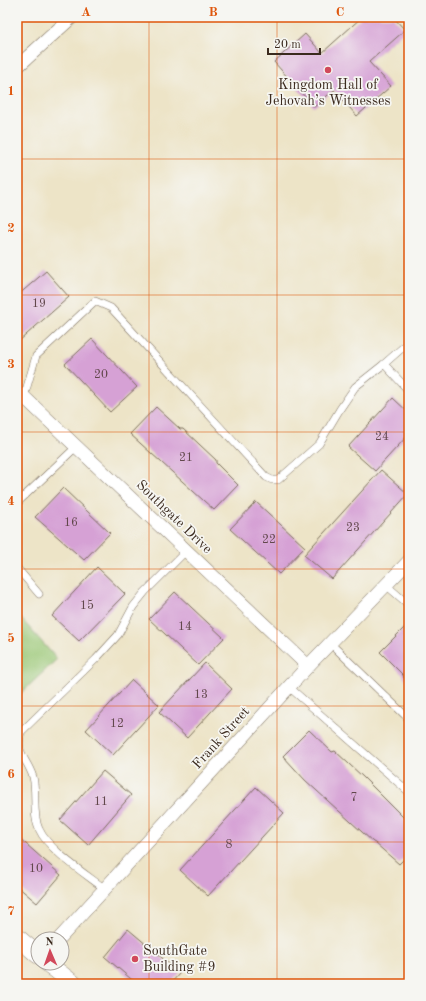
<svg xmlns="http://www.w3.org/2000/svg" width="426" height="1001" font-family="'Old Standard TT',serif">
<rect width="100%" height="100%" fill="#f6f6f2"/>
<filter id="ink" filterUnits="userSpaceOnUse"><feTurbulence type="fractalNoise" baseFrequency=".025" numOctaves="2"/><feDisplacementMap in="SourceGraphic" scale="8" xChannelSelector="R" yChannelSelector="G"/><feConvolveMatrix kernelMatrix="1 2 1 2 8 2 1 2 1" color-interpolation-filters="sRGB"/></filter>
<filter id="wash" filterUnits="userSpaceOnUse"><feTurbulence type="fractalNoise" baseFrequency=".012" numOctaves="4" result="noise"/><feDisplacementMap in="SourceGraphic" scale="16" xChannelSelector="R" yChannelSelector="G"/><feGaussianBlur stdDeviation="0.9" result="paint"/><feColorMatrix in="noise" values="0 0 0 0 0 0 0 0 0 0 0 0 0 0 0 0 0 1.4 0 .05"/><feComposite in="paint" operator="in"/></filter>
<g filter="url(#wash)">
<rect width="100%" height="100%" fill="#ede4c7"/>
<!-- green -->
<polygon fill="#9ac775" stroke="#6a784a" points="17,614 57,659 17,697"/>
<g id="blocks">
<!-- building -->
<g fill="#d6a1d5">
<polygon points="362,17 393,17 405,30 369,62 391,86 357,116 334,90 314,107 274,62 305,34 322,53"/>
<polygon points="46,271 69,297 18,342 17,341 17,296"/>
<polygon points="92,339 137,387 110,412 65,364"/>
<polygon points="393,398 409,413 409,434 375,471 348,447"/>
<polygon points="156,407 180,429 183,429 216,460 216,463 238,485 214,510 130,434"/>
<polygon points="381,470 408,494 332,579 304,555"/>
<polygon points="63,488 110,533 84,560 35,517"/>
<polygon points="256,502 305,547 279,574 230,529"/>
<polygon points="97,567 125,594 79,641 52,616"/>
<polygon points="175,592 224,638 198,665 149,619"/>
<polygon points="405,627 409,630 409,683 404,678 403,675 380,652"/>
<polygon points="205,663 232,689 187,738 159,712"/>
<polygon points="132,680 159,705 113,755 86,730"/>
<polygon points="309,730 332,752 335,751 363,777 409,823 409,854 399,864 375,843 373,842 305,780 283,756"/>
<polygon points="103,771 131,795 88,845 60,820"/>
<polygon points="256,787 284,813 208,896 180,870"/>
<polygon points="17,836 61,875 37,903 17,886"/>
<polygon points="128,929 180,973 170,984 137,984 105,957"/>
</g>
</g>
</g>
<g filter="url(#ink)">
<use href="#blocks" fill-opacity="0" stroke="#796b59" stroke-width="1"/>
<g fill="none" stroke-linecap="round" stroke-linejoin="round">
<defs>
<g id="service">
<polyline points="384,364 409,342"/>
<polyline points="24,397 36,356 95,301 111,308 266,477 272,480 278,480 319,444 340,409 355,387 384,364 409,391"/>
<polyline points="17,503 76,447"/>
<polyline points="17,568 39,594"/>
<polyline points="386,585 409,605"/>
<polyline points="330,643 409,719"/>
<polyline points="289,687 409,792"/>
<path d="M105,889C87,875 48,850 39,829C32,815 37,792 33,777C27,758 15,754 21,732L96,659L118,635L133,607L145,592L186,551"/>
</g>
<g id="minor">
<polyline points="17,67 72,17"/>
<polyline points="17,393 24,397 308,666"/>
<polyline points="59,939 308,666 409,561"/>
</g>
<g id="tertiary">
<polyline points="17,937 38,955"/>
<polyline points="47,963 74,984"/>
</g>
</defs>
<!-- service casing -->
<use href="#service" stroke="#796b59" stroke-width="8"/>
<!-- minor casing -->
<use href="#minor" stroke="#796b59" stroke-width="14"/>
<!-- tertiary casing -->
<use href="#tertiary" stroke="#796b59" stroke-width="18"/>
<!-- service -->
<use href="#service" stroke="#fff" stroke-width="7"/>
<!-- minor -->
<use href="#minor" stroke="#fff" stroke-width="13"/>
<!-- tertiary -->
<use href="#tertiary" stroke="#fff" stroke-width="17"/>
</g>
</g>
<!-- grid -->
<path fill="none" stroke="#df570d" stroke-width="1" stroke-opacity="0.55" d="M149,17V984M277,17V984M17,159H409M17,295H409M17,432H409M17,569H409M17,706H409M17,842H409"/>
<!-- markers -->
<g fill="#d1495b" stroke="#f6f6f2" stroke-width="1.5">
<circle cx="328" cy="70" r="4"/>
<circle cx="135" cy="959" r="4"/>
</g>
<g text-anchor="middle" dominant-baseline="central" stroke-width="3.5" stroke-linejoin="round" paint-order="stroke">
<!-- number labels -->
<g font-size="12" fill="#62484c">
<text x="39" y="304">19</text>
<text x="101" y="375">20</text>
<text x="382" y="437">24</text>
<text x="186" y="458">21</text>
<text x="71" y="523">16</text>
<text x="353" y="528">23</text>
<text x="269" y="540">22</text>
<text x="87" y="606">15</text>
<text x="185" y="627">14</text>
<text x="201" y="695">13</text>
<text x="117" y="724">12</text>
<text x="354" y="798">7</text>
<text x="101" y="802">11</text>
<text x="229" y="845">8</text>
<text x="36" y="869">10</text>
</g>
<!-- poi labels -->
<g font-size="14" fill="#3b2a1e" stroke="#f6f6f2">
<text x="328" y="85">Kingdom Hall of<tspan x="328" dy="16">Jehovah’s Witnesses</tspan></text>
<text x="143" y="951" text-anchor="start">SouthGate<tspan x="143" dy="16">Building #9</tspan></text>
</g>
<!-- street labels -->
<g font-size="14" fill="#3b2a1e" stroke="#f6f6f2">
<text transform="translate(174 517) rotate(44)">Southgate Drive</text>
<text transform="translate(221 738) rotate(-48)">Frank Street</text>
</g>
</g>
<!-- margin -->
<rect width="426" height="1001" fill="none" stroke="#f6f6f2" stroke-width="44"/>
<!-- north arrow -->
<g transform="translate(50 951) rotate(358)"><circle r="19" fill="#f6f6f2" stroke="#aba49d"/>
<path d="M0-3L7 15L0 10L-7 15Z" fill="#d1495b"/>
<text y="-6" font-size="11" font-weight="bold" text-anchor="middle" fill="#3b2a1e">N</text>
</g>
<!-- scale -->
<path d="M268 48v6h52v-6" fill="none" stroke="#3b2a1e" stroke-width="2"/>
<text x="274" y="48" font-size="12" fill="#3b2a1e" stroke="#f6f6f2" stroke-width="3" paint-order="stroke">20 m</text>
<rect x="22" y="22" width="382" height="957" fill="none" stroke="#df570d" stroke-width="1.5"/>
<g font-size="13" text-anchor="middle" font-weight="bold" fill="#df570d">
<text x="86" y="16">A</text>
<text x="213" y="16">B</text>
<text x="340" y="16">C</text>
<text x="11" y="95">1</text>
<text x="11" y="232">2</text>
<text x="11" y="368">3</text>
<text x="11" y="505">4</text>
<text x="11" y="642">5</text>
<text x="11" y="778">6</text>
<text x="11" y="915">7</text>
</g>
</svg>
